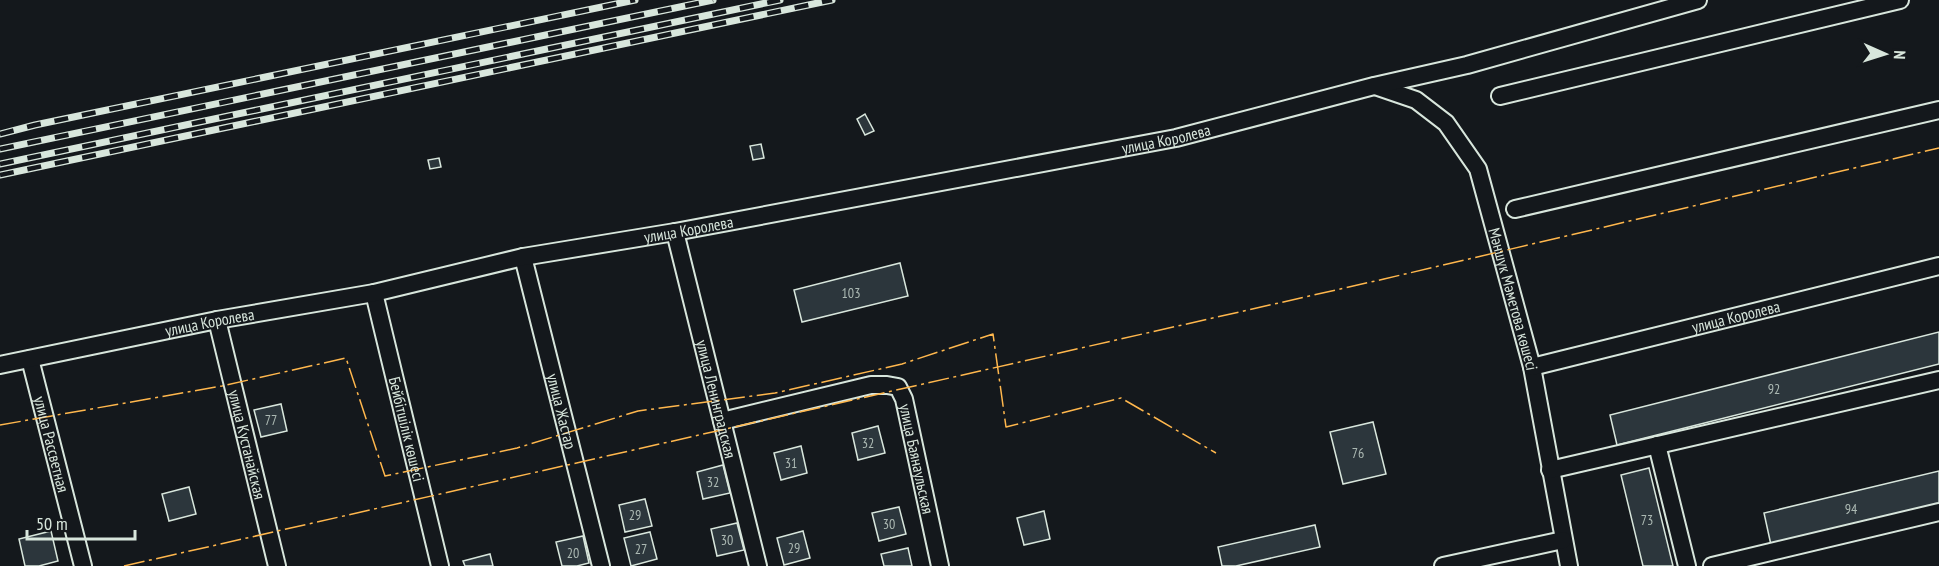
<svg xmlns="http://www.w3.org/2000/svg" width="1939" height="566" font-family="'PT Sans Narrow',sans-serif">
<rect width="100%" height="100%" fill="#14181c"/>
<!-- building -->
<g fill="#2c363c" stroke="#d8e6dc" stroke-width="1.5">
<polygon points="865,114 874,131 865,135 857,119"/>
<polygon points="761,144 764,158 753,160 750,146"/>
<polygon points="439,158 441,167 430,169 428,160"/>
<polygon points="900,263 908,296 802,322 794,290"/>
<polygon points="1939,332 1939,364 1617,445 1610,415"/>
<polygon points="281,404 287,431 261,437 254,410"/>
<polygon points="1373,422 1386,474 1343,484 1330,432"/>
<polygon points="878,426 885,453 858,460 852,433"/>
<polygon points="801,446 807,473 781,480 774,453"/>
<polygon points="723,465 730,493 703,499 697,472"/>
<polygon points="1649,468 1673,566 1643,566 1621,475"/>
<polygon points="1939,471 1939,505 1771,545 1764,513"/>
<polygon points="189,487 196,514 169,521 162,494"/>
<polygon points="645,499 652,526 625,532 619,505"/>
<polygon points="899,507 906,534 879,541 872,513"/>
<polygon points="1044,511 1050,539 1024,545 1017,518"/>
<polygon points="737,523 744,550 717,556 711,529"/>
<polygon points="1315,525 1320,547 1236,566 1222,566 1218,547"/>
<polygon points="51,531 58,561 39,566 25,566 19,539"/>
<polygon points="803,531 810,558 784,565 777,538"/>
<polygon points="650,532 657,559 631,566 624,538"/>
<polygon points="583,536 589,563 577,566 562,566 556,542"/>
<polygon points="908,548 912,566 884,566 881,554"/>
<polygon points="490,554 493,566 465,566 463,561"/>
</g>
<g fill="none" stroke-linecap="round" stroke-linejoin="round">
<defs>
<g id="minor">
<path id="s1" d="M1375,86L1416,100L1446,123L1478,169L1532,367L1569,566"/>
<polyline points="1500,96 1900,0"/>
<polyline points="1515,209 1939,110"/>
<path id="s2" d="M675,232L758,566"/>
<path id="s3" d="M523,257L601,566"/>
<path id="s4" d="M374,293L440,566"/>
<path id="s5" d="M217,320L277,566"/>
<path id="s6" d="M30,359L83,566"/>
<path id="s7" d="M0,365L217,320L374,293L523,257L675,232L1176,138L1374,86L1467,65L1698,0"/>
<path id="s8" d="M1532,367L1939,266"/>
<path id="s9" d="M722,421L871,385H887L898,387L904,399L940,566"/>
<polyline points="1657,445 1687,566"/>
<polyline points="1550,470 1939,380"/>
<polyline points="1443,566 1563,540"/>
<polyline points="1712,566 1939,512"/>
</g>
</defs>
<!-- minor casing -->
<use href="#minor" stroke="#d8e6dc" stroke-width="20"/>
<!-- minor -->
<use href="#minor" stroke="#14181c" stroke-width="16"/>
<defs>
<g id="rail">
<polyline points="0,134 35,125 635,0"/>
<polyline points="0,149 713,0"/>
<polyline points="0,164 780,0"/>
<polyline points="0,175 832,0"/>
</g>
</defs>
<!-- rail casing -->
<use href="#rail" stroke="#d8e6dc" stroke-width="7"/>
<!-- rail -->
<use href="#rail" stroke="#14181c" stroke-width="4.5" stroke-dasharray="14" stroke-linecap="butt"/>
<!-- power -->
<g stroke="#ffb74d" stroke-width="1.5" stroke-dasharray="21 4.5 3 4.5" stroke-linecap="butt">
<polyline points="0,425 222,386 346,358 385,476 517,448 638,411 775,393 902,364 993,334 1006,427 1121,398 1216,453"/>
<polyline points="124,566 1384,279 1939,148"/>
</g>
</g>
<g text-anchor="middle" dominant-baseline="central" stroke-width="4.5" stroke-linejoin="round" paint-order="stroke">
<!-- number labels -->
<g font-size="14" fill="#adbab4">
<text x="851" y="293">103</text>
<text x="1774" y="389">92</text>
<text x="271" y="420">77</text>
<text x="868" y="443">32</text>
<text x="1358" y="453">76</text>
<text x="791" y="463">31</text>
<text x="713" y="482">32</text>
<text x="1851" y="509">94</text>
<text x="635" y="515">29</text>
<text x="1647" y="520">73</text>
<text x="889" y="524">30</text>
<text x="727" y="540">30</text>
<text x="794" y="548">29</text>
<text x="641" y="549">27</text>
<text x="573" y="553">20</text>
</g>
<!-- street labels -->
<g font-size="16" fill="#d8e6dc" stroke="#14181c">
<text stroke="none"><textPath href="#s7" startOffset="1188">улица Королева</textPath></text>
<text stroke="none"><textPath href="#s7" startOffset="702">улица Королева</textPath></text>
<text stroke="none"><textPath href="#s1" startOffset="272">Мәншүк Мәметова көшесі</textPath></text>
<text stroke="none"><textPath href="#s8" startOffset="210">улица Королева</textPath></text>
<text stroke="none"><textPath href="#s7" startOffset="214">улица Королева</textPath></text>
<text stroke="none"><textPath href="#s2" startOffset="172">улица Ленинградская</textPath></text>
<text stroke="none"><textPath href="#s3" startOffset="159">улица Жастар</textPath></text>
<text stroke="none"><textPath href="#s4" startOffset="140">Бейбітшілік көшесі</textPath></text>
<text stroke="none"><textPath href="#s5" startOffset="128">улица Кустанайская</textPath></text>
<text stroke="none"><textPath href="#s6" startOffset="88">улица Рассветная</textPath></text>
<text stroke="none"><textPath href="#s9" startOffset="255">улица Баянаульская</textPath></text>
</g>
</g>
<!-- north arrow -->
<g transform="translate(1885 54) rotate(93)" stroke="#14181c" stroke-width="4.5" paint-order="stroke">
<path d="M0-4.5L10 22L0 15L-10 22Z" fill="#d8e6dc"/>
<text y="-9" font-size="16" font-weight="bold" text-anchor="middle" fill="#d8e6dc">N</text>
</g>
<!-- scale -->
<path d="M27 530v9h108v-9" fill="none" stroke="#d8e6dc" stroke-width="3"/>
<text x="36" y="530" font-size="18" fill="#d8e6dc" stroke="#14181c" stroke-width="4.5" paint-order="stroke">50 m</text>
</svg>
